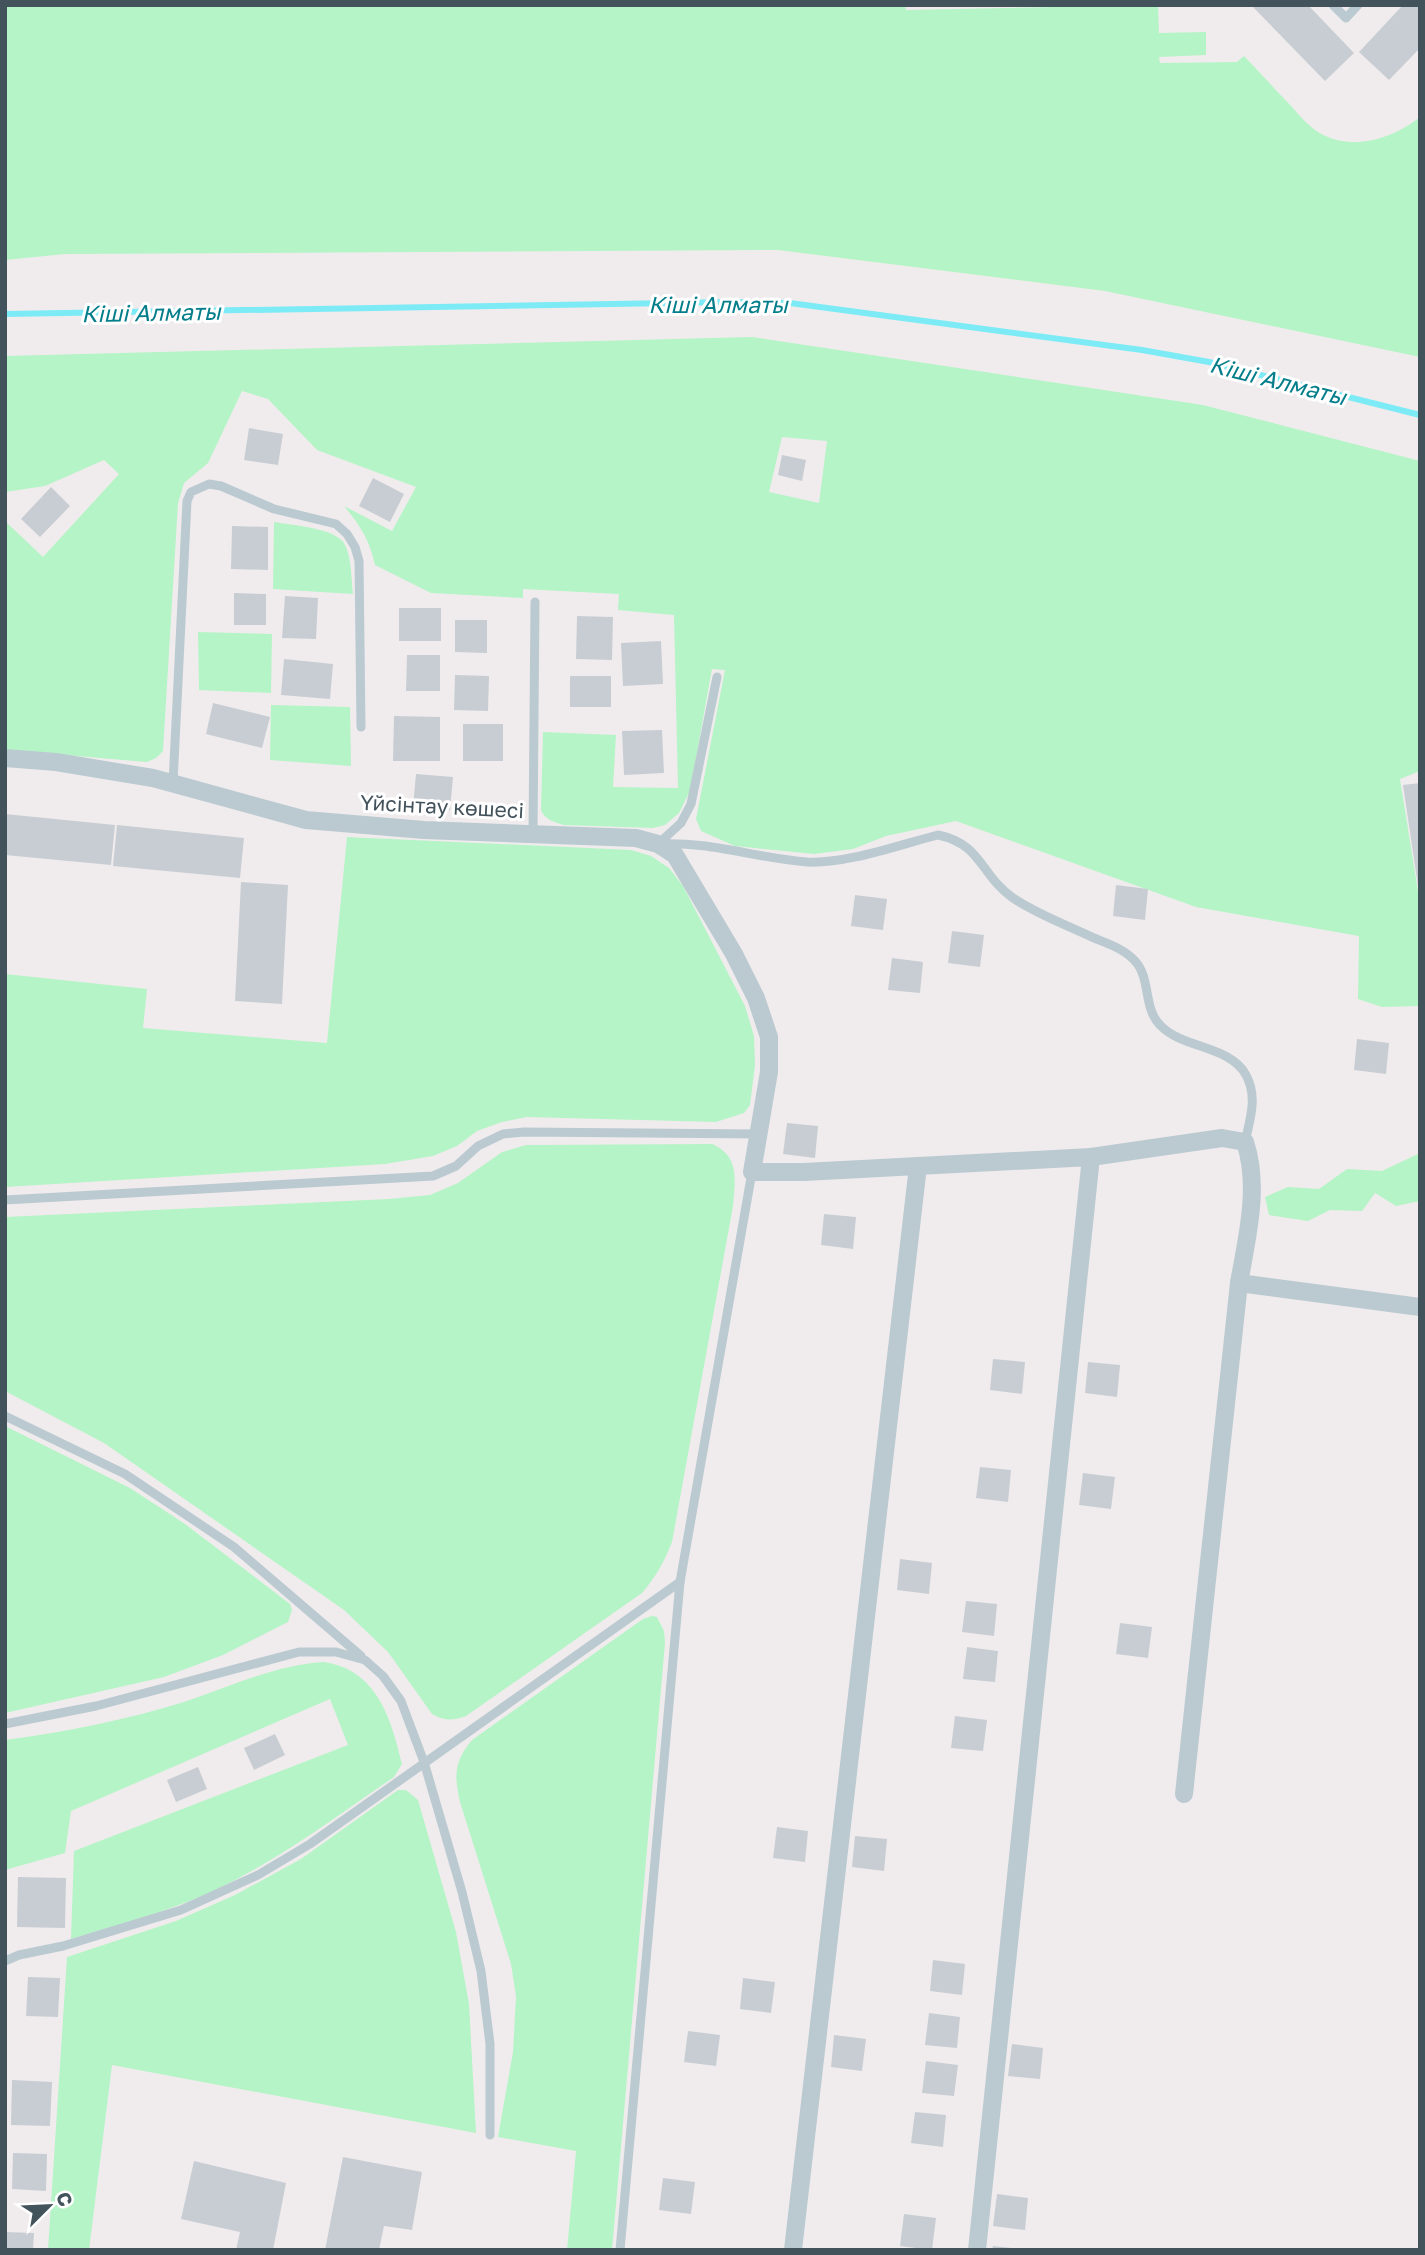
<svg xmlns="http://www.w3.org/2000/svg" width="1425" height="2255" font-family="'Golos Text',sans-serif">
<rect width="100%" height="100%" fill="#f0eced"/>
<!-- green -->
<g fill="#b5f4c6" fill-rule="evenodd">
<path d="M5,5H905L906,10L1158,5L1159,33L1206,32V55L1159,57L1160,63L1237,62L1244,56C1260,73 1276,90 1292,107C1299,115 1307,124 1315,130C1348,153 1391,140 1420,117V357L1105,291L778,250L65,254L5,260Z"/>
<path d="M752,337L1203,405L1420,461V771L1400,779L1420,904V1006L1382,1007L1358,999L1359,936L1196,907L956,821L886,836L853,849L814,854L735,846L701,831L696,819L725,670L712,669L690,791L679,813L665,825L653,828L564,825C554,822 545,820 541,810L543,732L616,735L613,787L678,788L674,615L618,610L619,594L523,589V598L431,593L375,565C370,541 360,525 344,506L392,531L416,487L317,450L268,399L242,391L208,463L184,483L178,503L163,751L156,758L147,762L5,750V521L43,557L119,474L104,460L45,486L5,492V356ZM782,437L827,441L819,503L769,492Z"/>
<path d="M274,522C292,525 334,528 344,543C352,557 351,578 353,594L273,589Z"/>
<polygon points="198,632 272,634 271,693 199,690"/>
<polygon points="271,705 350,707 351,766 270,760"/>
<polygon points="347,837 631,850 651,856 669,868 683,886 745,1006 754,1036 755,1065 750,1105 744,1113 716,1122 527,1117 502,1122 477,1131 457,1146 433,1156 385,1164 5,1187 5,974 147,989 143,1028 327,1043"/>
<path d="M712,1144C740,1156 735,1180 733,1206L672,1542C664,1562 656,1577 642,1593L466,1716C453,1721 445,1721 432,1714L388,1652L344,1610L104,1443L5,1391V1217L389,1199L430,1195L458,1183L502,1152L526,1145Z"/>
<polygon points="1420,1153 1420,1201 1396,1206 1375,1193 1362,1211 1330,1210 1308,1221 1269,1215 1265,1197 1288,1187 1319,1189 1347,1169 1382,1171"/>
<polygon points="5,1426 130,1488 185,1524 290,1604 292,1610 288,1622 223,1655 164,1677 5,1713"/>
<path d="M652,1616L657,1617L664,1631L665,1643L612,2250H567L576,2151L498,2137L513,2052L516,1996L511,1964L460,1802C454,1775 454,1762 472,1740L643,1619Z"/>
<path d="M323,1662C376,1669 391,1717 402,1764L394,1777C343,1812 292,1850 237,1879C186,1907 127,1922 71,1939L74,1851L348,1745L330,1699L71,1811L65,1853L5,1870V1740C66,1732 125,1720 184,1702C229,1687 275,1665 323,1662Z"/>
<polygon points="398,1790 406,1790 418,1800 456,1932 469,2004 476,2133 112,2065 89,2250 48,2250 67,1957 176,1921 235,1895 301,1859"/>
</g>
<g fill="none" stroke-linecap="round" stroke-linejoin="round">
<!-- stream -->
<polyline stroke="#7debf6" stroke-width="6" points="5,314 731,302 790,303 1142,350 1209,362 1420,415"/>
</g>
<!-- building -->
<g fill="#c8cdd3">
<polygon points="1251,5 1308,5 1354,53 1325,81"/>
<polygon points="1403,5 1420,5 1420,48 1389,80 1359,52"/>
<polygon points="249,428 283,434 278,465 244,460"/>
<polygon points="782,455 806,460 802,481 778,475"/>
<polygon points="373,478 404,494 390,522 359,506"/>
<polygon points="51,487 70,506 40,537 21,519"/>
<polygon points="232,526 268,527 268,570 231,569"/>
<polygon points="234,593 266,594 266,625 234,625"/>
<polygon points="285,596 318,598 316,639 282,638"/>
<rect x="399" y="608" width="42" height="33"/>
<polygon points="577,616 613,617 612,660 576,659"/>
<polygon points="455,620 487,620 487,653 455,652"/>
<polygon points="661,641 663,684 623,686 621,643"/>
<polygon points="407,655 440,655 440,691 406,691"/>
<polygon points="284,659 333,664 330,699 281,695"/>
<polygon points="455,675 489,676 488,711 454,710"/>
<rect x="570" y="676" width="41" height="31"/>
<polygon points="213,703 270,717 262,748 206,734"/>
<polygon points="394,716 440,717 440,761 393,761"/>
<rect x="463" y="724" width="40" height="37"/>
<polygon points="662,730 664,773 624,775 622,731"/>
<polygon points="416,774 453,777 450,810 413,807"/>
<polygon points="1420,783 1420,886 1418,886 1403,785"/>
<polygon points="5,814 115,825 111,865 5,855"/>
<polygon points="117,825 244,838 240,878 113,866"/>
<polygon points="241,882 288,885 282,1004 235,1001"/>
<polygon points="1116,885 1148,889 1145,920 1113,916"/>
<polygon points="855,895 887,899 883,930 851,926"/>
<polygon points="952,931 984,935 980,967 948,963"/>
<polygon points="892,958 923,962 920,993 888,990"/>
<polygon points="1357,1039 1389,1043 1386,1074 1354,1070"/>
<polygon points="787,1123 818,1126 815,1158 783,1154"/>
<polygon points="824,1214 856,1217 853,1249 821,1245"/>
<polygon points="993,1359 1025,1362 1022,1394 990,1390"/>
<polygon points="1088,1362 1120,1365 1117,1397 1085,1393"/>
<polygon points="980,1467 1011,1470 1008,1502 976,1498"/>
<polygon points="1083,1473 1115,1477 1111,1509 1079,1505"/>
<polygon points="900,1559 932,1563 929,1594 897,1590"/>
<polygon points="966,1601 997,1604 994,1636 962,1632"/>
<polygon points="1120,1623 1152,1627 1148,1658 1116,1654"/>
<polygon points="967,1647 998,1651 995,1682 963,1679"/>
<polygon points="955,1716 987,1720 983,1751 951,1748"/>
<polygon points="275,1734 285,1755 254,1770 244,1748"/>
<polygon points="198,1767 207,1789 176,1802 167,1780"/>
<polygon points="777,1827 808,1831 805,1862 773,1858"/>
<polygon points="855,1836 887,1839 884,1871 852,1867"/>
<polygon points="18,1877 66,1878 65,1928 17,1927"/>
<polygon points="933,1960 965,1964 962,1995 930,1991"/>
<polygon points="28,1977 60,1978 58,2017 26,2016"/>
<polygon points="743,1978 775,1982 771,2013 740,2009"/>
<polygon points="929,2013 960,2017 957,2048 925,2045"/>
<polygon points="688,2031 720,2035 716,2066 684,2062"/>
<polygon points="834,2035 866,2039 862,2071 831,2067"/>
<polygon points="1012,2044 1043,2048 1040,2079 1008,2076"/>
<polygon points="926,2061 958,2065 954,2096 922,2093"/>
<polygon points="12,2080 52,2082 50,2126 11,2125"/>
<polygon points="915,2112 946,2115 943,2147 911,2143"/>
<polygon points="13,2153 47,2154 46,2191 12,2189"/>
<polygon points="343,2157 422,2172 412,2230 384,2226 379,2250 325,2250"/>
<polygon points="194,2161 286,2183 273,2250 236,2250 240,2232 181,2219"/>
<polygon points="663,2178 695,2182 691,2214 659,2210"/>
<polygon points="997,2194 1028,2198 1025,2230 993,2226"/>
<polygon points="904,2214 936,2218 932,2250 900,2246"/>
<polygon points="5,2232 34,2233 33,2250 5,2250"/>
<polygon points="993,2246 1012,2248 1012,2250 992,2250"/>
</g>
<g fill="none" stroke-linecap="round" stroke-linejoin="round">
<!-- service -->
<g stroke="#bbcad1" stroke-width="9">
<polyline points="1333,5 1346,18 1358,5"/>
<path d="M717,677L691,804L681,823L658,844C709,841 756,858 807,862C847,864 898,845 938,835C982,844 980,875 1013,898C1038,915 1067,925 1094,938C1109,944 1124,949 1135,961C1151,978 1143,1008 1160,1025C1182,1049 1230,1045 1246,1075C1258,1097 1250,1119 1245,1142"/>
<polyline points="173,783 187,501 191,492 209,484 221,486 274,509 336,524 347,534 355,547 359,561 361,727"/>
<polyline points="533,834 535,602"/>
<polyline points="5,1200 433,1176 456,1166 478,1146 503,1134 524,1132 758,1134"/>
<polyline points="5,1416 125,1474 234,1547 361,1656"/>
<polyline points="5,1724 96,1706 299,1652 336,1652 365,1660 383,1676 401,1701 424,1762 462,1892 481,1971 490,2044 490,2135"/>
<polyline points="5,1961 19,1955 63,1946 181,1910 258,1875 310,1844 680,1582"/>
<polyline points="620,2250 680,1582 752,1172"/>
</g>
<!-- minor -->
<g stroke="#bbcad1" stroke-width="18">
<polyline points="5,758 56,762 153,778 306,820 424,830 636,838 658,844 675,855 734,954 756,998 769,1037 769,1072 752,1172 804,1172 1091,1157 977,2250"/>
<path d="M1091,1157L1222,1138L1245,1142C1260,1187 1247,1237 1239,1283L1420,1307"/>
<polyline points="1184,1794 1239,1283"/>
<polyline points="793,2250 918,1166"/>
</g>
</g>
<g text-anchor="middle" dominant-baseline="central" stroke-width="6" stroke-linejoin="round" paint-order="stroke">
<!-- street labels -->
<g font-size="21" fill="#43535c" stroke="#fff">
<text transform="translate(442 806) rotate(3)">Үйсінтау көшесі</text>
</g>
<!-- water labels -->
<g font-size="23" font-style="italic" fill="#047e8a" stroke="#fff">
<text x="718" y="304">Кіші Алматы</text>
<text transform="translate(151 312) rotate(-1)">Кіші Алматы</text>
<text transform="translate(1278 380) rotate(14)">Кіші Алматы</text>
</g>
</g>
<!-- border -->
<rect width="1425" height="2255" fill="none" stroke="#43535c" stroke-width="14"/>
<!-- north arrow -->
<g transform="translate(49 2206) rotate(66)" stroke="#ffffff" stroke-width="5" paint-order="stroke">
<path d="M0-5L12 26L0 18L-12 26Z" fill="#43535c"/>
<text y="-10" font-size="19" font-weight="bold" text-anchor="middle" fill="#43535c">С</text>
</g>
</svg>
